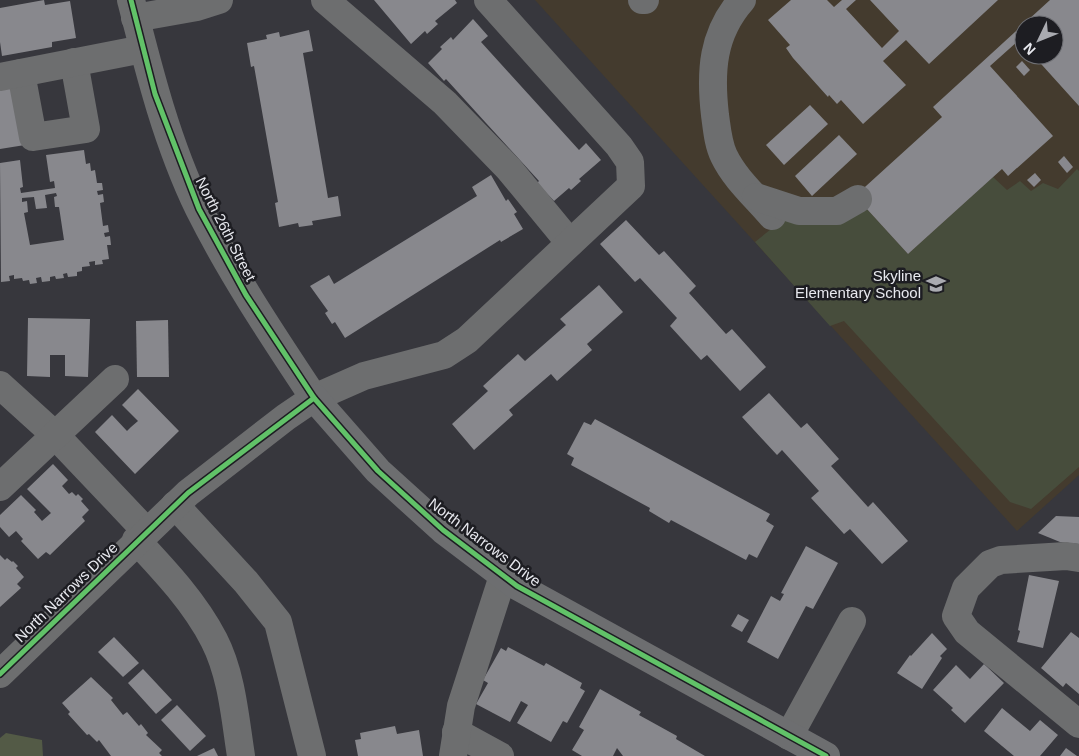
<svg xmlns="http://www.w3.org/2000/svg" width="1079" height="756" font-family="Helvetica,sans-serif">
<rect width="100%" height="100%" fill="#37373d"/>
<!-- education -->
<path fill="#443b2e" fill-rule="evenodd" d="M535,0H1079V475L1017,531ZM1024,25H1054V55H1024Z"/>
<!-- green -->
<polygon fill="#474d3c" points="1077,169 1079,171 1079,467 1031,509 1010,502 844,321 830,326 755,242 781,221 863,205 908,254 993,177 1007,190 1020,181 1031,191 1043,183 1058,189"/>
<!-- forest -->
<polygon fill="#535a46" points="6,733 42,740 43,756 0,756 0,738"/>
<!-- building -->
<g fill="#88888d" fill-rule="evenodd">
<polygon points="44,0 45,5 70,1 76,38 52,42 52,47 2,56 0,42 0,8"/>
<polygon points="374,0 455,0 457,3 435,21 438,24 427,34 425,31 411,44"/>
<polygon points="791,0 827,0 834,7 842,0 856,0 846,9 882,48 899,31 870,0 998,0 929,64 906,40 883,61 906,85 863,124 841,100 837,104 829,95 828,97 793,58 786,48 790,45 768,20"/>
<polygon points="1050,0 1079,0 1079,106 1033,55 1054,55 1054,25 1024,25 1024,45 1019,40 990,66 1053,136 1008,176 1002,169 908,254 855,196 942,117 933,107"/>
<polygon points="473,19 488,36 481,42 579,150 586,143 601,160 579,179 581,181 571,190 569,188 554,201 537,183 539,181 486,123 446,79 444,81 428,63 442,49 440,47 451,37 453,40"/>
<polygon points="309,30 313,51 303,53 328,198 338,196 341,216 312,221 313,225 299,227 298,223 279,227 275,203 278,202 254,66 251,67 247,43 267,39 266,35 279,32 280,37"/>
<polygon points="1022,61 1030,70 1024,76 1016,67"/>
<polygon points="15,79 25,145 0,149 0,82"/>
<polygon points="810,105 828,124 784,165 766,145"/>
<polygon points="839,135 857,154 812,196 795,176"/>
<path d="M84,150L86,164L90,163L91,171L95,170L97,183H102L103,190L97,191L98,195L103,194L104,202L100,203L103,226L108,225L109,232L104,233L105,237L110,236L111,245H107L109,259L102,260L103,264L95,265V261L89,262L90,266L82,267V271L77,272V276L68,277L67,273L63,274L64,278L56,279L55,276L50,277V281L42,282L41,277L36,278L37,283L30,284L29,280L23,281L22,278L14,279V275L9,276L10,281L1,282L0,163L20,160L23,187L20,188L21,193L55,188L54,181L50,182L46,155ZM56,193L57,196L54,197L55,207H59L64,240L30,245L24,213L28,212L27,201L22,202V198L34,197L36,209L47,208L45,195Z"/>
<polygon points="1064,156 1073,167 1067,173 1058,162"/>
<polygon points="1035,173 1041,180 1034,187 1027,180"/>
<polygon points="491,175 506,201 508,199 517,212 514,214 523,229 501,242 500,240 345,338 335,322 332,324 325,313 328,311 310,286 329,275 334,284 477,196 472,187"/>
<polygon points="626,220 659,255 664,251 696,286 689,293 726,334 732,329 766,367 740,391 707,355 701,360 670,326 677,318 640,278 635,282 600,244"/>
<polygon points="599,285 623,312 587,344 592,350 557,381 551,374 509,410 513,415 474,450 452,424 488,391 483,386 518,354 525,361 566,325 560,319"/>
<polygon points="28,318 90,319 88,377 65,376 65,355 50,355 50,377 27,376"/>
<polygon points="168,320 169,377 137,377 136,321"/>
<polygon points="138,389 179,431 135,474 95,432 112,415 127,431 131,427 138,421 122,405"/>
<polygon points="769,393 801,428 807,423 839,459 831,466 868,507 873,502 908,541 882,564 850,529 844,534 811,498 819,491 782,450 777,455 742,417"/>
<polygon points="595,419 770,514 766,521 774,526 757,558 749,554 746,560 671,520 669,523 649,511 650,508 571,465 574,458 567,454 584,422 591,425"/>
<polygon points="53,464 68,480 62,486 69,494 72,492 76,496 78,494 83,499 81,501 89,510 82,517 85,521 50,555 46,552 38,559 21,541 23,539 16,531 9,537 0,527 0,515 21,495 36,510 34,512 42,521 51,513 27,489"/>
<polygon points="1056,516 1079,517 1079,544 1060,542 1038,533"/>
<polygon points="806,546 838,563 813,609 806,606 778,659 747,642 771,596 780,601 784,594 781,593"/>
<polygon points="0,555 5,560 7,558 12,562 13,561 18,566 16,568 24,577 17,584 21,588 0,607"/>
<polygon points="1029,575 1059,581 1043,648 1017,642 1020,631 1018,630"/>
<polygon points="738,614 749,620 742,632 731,626"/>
<polygon points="1071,632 1079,638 1079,694 1066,683 1063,687 1041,668"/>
<polygon points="932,633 947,649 940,656 942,658 922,689 897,673 910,655 911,656"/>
<polygon points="114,637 139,663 123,677 98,652"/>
<polygon points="508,647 544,666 546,663 582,683 580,688 585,691 567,723 563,721 551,742 517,723 528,705 521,701 510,722 476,704 488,683 483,680 501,648 506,651"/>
<polygon points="984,664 1004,683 965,723 951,710 953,708 933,690 956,665 970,679"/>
<polygon points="143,669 172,700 156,714 128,683"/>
<polygon points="91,677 113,698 111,700 123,715 127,712 139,726 141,724 148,733 146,735 162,750 159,753 162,756 111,756 99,740 97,742 89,734 87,735 68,714 70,712 62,703"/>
<polygon points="600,689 641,712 639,715 677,736 676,739 705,756 623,756 617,748 613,756 582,756 572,750 584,730 579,727"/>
<polygon points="177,705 206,736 190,751 161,720"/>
<polygon points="1002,708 1030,731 1040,720 1058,735 1040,756 1014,756 984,731"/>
<polygon points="395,726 397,734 419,730 423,756 358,756 355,740 361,739 360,733"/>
<polygon points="214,748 218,756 197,756"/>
<polygon points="1066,748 1077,756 1060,756"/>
</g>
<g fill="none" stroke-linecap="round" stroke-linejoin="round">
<!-- minor -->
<g stroke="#6d6e6f" stroke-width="28">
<path d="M131,0C149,71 167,143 199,209C232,275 273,336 314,398"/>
<polyline points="325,0 445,103 509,169 570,243"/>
<polyline points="642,0 645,0"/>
<path d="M742,0C712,34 710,72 715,115C717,129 718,144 724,156C735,179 756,197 772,216"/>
<polyline points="135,18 197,7 219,0"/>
<polyline points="21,73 33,137 86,129 74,62"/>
<polyline points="0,77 143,49"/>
<polyline points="756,197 799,211 837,211 858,199"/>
<polyline points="0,385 55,435 146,531"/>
<polyline points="0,487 115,379"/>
<polyline points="175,505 246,582 278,622 312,756"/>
<path d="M136,540C165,571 195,603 214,640C232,675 235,718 241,756"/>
<polyline points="1079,558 1066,556 1001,560 990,564 966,588 956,616 967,632 1079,724"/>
<polyline points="0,674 188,493 286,417 314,398 364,376 444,355 467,340 631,186 630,162 619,146 488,0"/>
<polyline points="456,732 500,756"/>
<polyline points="789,736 852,621"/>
<polyline points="453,756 461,706 503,576"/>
</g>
<!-- major -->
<polyline stroke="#6d6e70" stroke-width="28" points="314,398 378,471 443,530 517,586 826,756"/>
<defs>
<g id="cycleway">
<polyline points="131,0 155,94 199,209 246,295 314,398 378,471 443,530 517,586 826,756"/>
<polyline points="0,674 188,493 314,398"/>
</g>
</defs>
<!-- cycleway casing -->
<use href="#cycleway" stroke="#1d1d22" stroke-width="8"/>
<!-- cycleway -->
<use href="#cycleway" stroke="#61c268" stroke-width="5"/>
</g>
<!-- icons -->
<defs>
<symbol id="school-bare" viewBox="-9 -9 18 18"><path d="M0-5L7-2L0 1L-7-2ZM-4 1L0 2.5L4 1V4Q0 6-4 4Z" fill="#aaabb1" stroke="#1d1d22" stroke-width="2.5" paint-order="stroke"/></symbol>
</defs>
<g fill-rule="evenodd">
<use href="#school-bare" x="922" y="270" width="28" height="28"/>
</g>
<g text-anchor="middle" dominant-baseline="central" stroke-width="5" stroke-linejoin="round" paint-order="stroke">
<!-- street labels -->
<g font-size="15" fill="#e8e9ef" stroke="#1d1d22">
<text transform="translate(226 229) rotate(63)">North 26th Street</text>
<text transform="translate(485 542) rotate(37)">North Narrows Drive</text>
<text transform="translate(66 592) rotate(-44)">North Narrows Drive</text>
</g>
<!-- poi labels -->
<g font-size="15" fill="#e8e9ef" stroke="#1d1d22" text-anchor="end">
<text x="921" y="275">Skyline<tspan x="921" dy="17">Elementary School</tspan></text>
</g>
</g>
<!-- north arrow -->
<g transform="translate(1039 40) rotate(227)"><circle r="24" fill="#1d1d22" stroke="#6e6f74"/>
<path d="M0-4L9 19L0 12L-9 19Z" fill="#aaabb1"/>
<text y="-8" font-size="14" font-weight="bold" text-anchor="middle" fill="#e8e9ef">N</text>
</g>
</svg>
